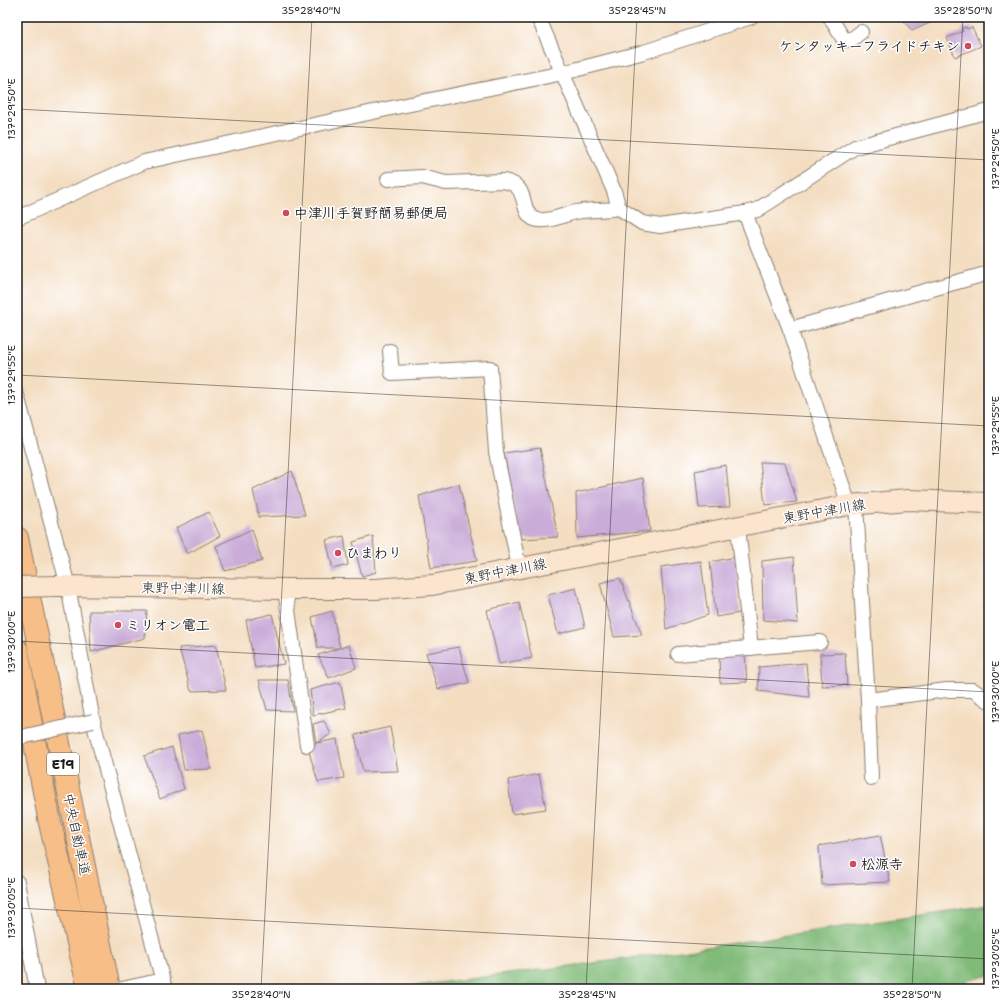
<svg xmlns="http://www.w3.org/2000/svg" width="1006" height="1006" font-family="'Shantell Sans','Klee One',sans-serif">
<rect width="100%" height="100%" fill="#fff"/>
<filter id="ink" filterUnits="userSpaceOnUse"><feTurbulence type="fractalNoise" baseFrequency=".025" numOctaves="2"/><feDisplacementMap in="SourceGraphic" scale="8" xChannelSelector="R" yChannelSelector="G"/><feConvolveMatrix kernelMatrix="1 2 1 2 8 2 1 2 1" color-interpolation-filters="sRGB"/></filter>
<filter id="wash" filterUnits="userSpaceOnUse"><feTurbulence type="fractalNoise" baseFrequency=".012" numOctaves="4" result="noise"/><feDisplacementMap in="SourceGraphic" scale="16" xChannelSelector="R" yChannelSelector="G"/><feGaussianBlur stdDeviation="0.9" result="paint"/><feColorMatrix in="noise" values="0 0 0 0 0 0 0 0 0 0 0 0 0 0 0 0 0 1.4 0 .05"/><feComposite in="paint" operator="in"/></filter>
<g filter="url(#wash)">
<rect width="100%" height="100%" fill="#f4dec2"/>
<!-- forest -->
<polygon fill="#81bb79" stroke="#4e6c4a" points="989,905 989,975 939,989 391,989 640,957"/>
<g id="blocks">
<!-- building -->
<g fill="#c9acd8">
<polygon points="901,17 935,17 936,20 912,31"/>
<polygon points="966,27 967,29 972,27 981,46 955,57 947,38 963,31 962,28"/>
<polygon points="540,448 558,537 520,539 504,453"/>
<polygon points="760,462 785,463 797,502 765,505"/>
<polygon points="726,465 730,507 699,508 695,471"/>
<polygon points="292,471 305,515 259,517 253,490"/>
<polygon points="643,478 650,531 577,538 576,493"/>
<polygon points="459,484 477,561 431,568 419,496"/>
<polygon points="209,512 220,536 187,554 176,528"/>
<polygon points="252,529 262,561 225,571 216,546"/>
<polygon points="344,536 348,565 333,569 326,540"/>
<polygon points="373,536 376,572 362,576 353,542"/>
<polygon points="736,557 740,613 716,617 710,562"/>
<polygon points="794,557 798,623 763,620 762,561"/>
<polygon points="701,561 708,615 666,629 661,567"/>
<polygon points="620,578 642,635 614,637 600,583"/>
<polygon points="576,588 585,627 558,634 548,595"/>
<polygon points="519,602 532,658 499,664 487,610"/>
<polygon points="89,611 147,611 145,638 91,652"/>
<polygon points="332,611 340,648 349,645 356,668 329,678 318,655 339,648 318,648 312,617"/>
<polygon points="272,614 284,664 255,668 246,620"/>
<polygon points="216,645 226,690 191,691 179,648"/>
<polygon points="459,647 469,683 438,689 426,653"/>
<polygon points="745,653 747,682 720,683 719,655"/>
<polygon points="845,653 847,685 822,686 820,654"/>
<polygon points="806,663 809,697 758,691 759,667"/>
<polygon points="259,680 288,680 293,711 267,710"/>
<polygon points="340,682 346,708 313,715 310,690"/>
<polygon points="324,721 331,734 316,743 313,724"/>
<polygon points="390,727 398,771 363,772 355,735"/>
<polygon points="202,730 211,769 184,770 178,735"/>
<polygon points="337,739 344,778 318,782 307,745"/>
<polygon points="172,747 184,789 160,799 144,756"/>
<polygon points="539,774 546,809 512,814 508,780"/>
<polygon points="880,835 890,882 822,885 819,846"/>
</g>
</g>
</g>
<g filter="url(#ink)">
<use href="#blocks" fill-opacity="0" stroke="#887d6f" stroke-width="1"/>
<g fill="none" stroke-linecap="round" stroke-linejoin="round">
<defs>
<g id="minor">
<polyline points="538,17 614,191 619,208 642,223 660,226 745,213 757,210 855,147 989,111"/>
<polyline points="830,17 844,40 852,39 861,32"/>
<path d="M388,179L422,177L446,183L503,181C531,185 518,210 534,219C545,224 565,214 576,212C591,209 605,211 619,208"/>
<polyline points="745,213 790,329 849,505"/>
<polyline points="17,218 144,162 396,107 563,73 644,52 751,17"/>
<polyline points="790,329 989,273"/>
<polyline points="390,351 392,373 490,368 496,452 519,568"/>
<polyline points="17,395 68,586 93,721 165,989"/>
<polyline points="856,505 868,700 871,778"/>
<polyline points="738,527 751,648"/>
<polyline points="285,589 307,745"/>
<polyline points="678,654 820,642"/>
<polyline points="868,700 947,690 973,690 989,701"/>
<polyline points="17,882 37,989"/>
<polyline points="122,989 163,980"/>
</g>
<polyline id="secondary" points="58,586 285,589 375,589 432,585 849,505 908,500 989,503"/>
<g id="motorway">
<polyline points="17,538 109,989"/>
<polyline points="17,650 50,823 89,989"/>
</g>
</defs>
<!-- minor casing -->
<use href="#minor" stroke="#887d6f" stroke-width="16"/>
<!-- secondary casing -->
<use href="#secondary" stroke="#887d6f" stroke-width="22"/>
<!-- motorway casing -->
<use href="#motorway" stroke="#887d6f" stroke-width="24"/>
<!-- minor -->
<use href="#minor" stroke="#fff" stroke-width="14"/>
<!-- secondary -->
<use href="#secondary" stroke="#fce5cf" stroke-width="20"/>
<!-- motorway -->
<use href="#motorway" stroke="#f7be88" stroke-width="22"/>
<defs>
<polyline id="minor-bridge" points="17,738 93,721"/>
<polyline id="secondary-bridge" points="17,587 58,586"/>
</defs>
<!-- minor-bridge casing -->
<use href="#minor-bridge" stroke="#887d6f" stroke-width="16" stroke-linecap="butt"/>
<!-- secondary-bridge casing -->
<use href="#secondary-bridge" stroke="#887d6f" stroke-width="22" stroke-linecap="butt"/>
<!-- minor-bridge -->
<use href="#minor-bridge" stroke="#fff" stroke-width="14"/>
<!-- secondary-bridge -->
<use href="#secondary-bridge" stroke="#fce5cf" stroke-width="20"/>
</g>
</g>
<!-- ticks -->
<path fill="none" stroke="#1c1c1c" stroke-width="1" stroke-opacity="0.45" d="M17,109L989,160M17,375L989,426M17,641L989,692M17,908L989,959M261,989L312,17M586,989L637,17M912,989L963,17"/>
<!-- markers -->
<g fill="#d1495b" stroke="#fff" stroke-width="1.5">
<circle cx="968" cy="46" r="4"/>
<circle cx="286" cy="213" r="4"/>
<circle cx="338" cy="553" r="4"/>
<circle cx="118" cy="625" r="4"/>
<circle cx="853" cy="864" r="4"/>
</g>
<g text-anchor="middle" dominant-baseline="central" stroke-width="3" stroke-linejoin="round" paint-order="stroke">
<!-- shield labels -->
<rect fill="#fff" stroke="#606060" stroke-width="1" x="47" y="753" width="32" height="22" rx="3"/>
<g font-size="13" font-weight="bold" fill="#1c1c1c">
<text x="63" y="764">E19</text>
</g>
<!-- poi labels -->
<g font-size="14" font-weight="bold" fill="#1c1c1c" stroke="#fff" text-anchor="start">
<text x="960" y="46" text-anchor="end">ケンタッキーフライドチキン</text>
<text x="294" y="213">中津川手賀野簡易郵便局</text>
<text x="346" y="553">ひまわり</text>
<text x="126" y="625">ミリオン電工</text>
<text x="861" y="864">松源寺</text>
</g>
<!-- street labels -->
<g font-size="14" fill="#1c1c1c" stroke="#fff">
<text transform="translate(824 511) rotate(-10)">東野中津川線</text>
<text transform="translate(505 571) rotate(-11)">東野中津川線</text>
<text transform="translate(183 588) rotate(1)">東野中津川線</text>
<text transform="translate(77 834) rotate(78)">中央自動車道</text>
</g>
</g>
<!-- margin -->
<rect width="1006" height="1006" fill="none" stroke="#fff" stroke-width="44"/>
<rect x="22" y="22" width="962" height="962" fill="none" stroke="#1c1c1c" stroke-width="1.5"/>
<g font-size="10" text-anchor="middle" fill="#1c1c1c">
<text x="311" y="14">35°28'40"N</text>
<text x="637" y="14">35°28'45"N</text>
<text x="963" y="14">35°28'50"N</text>
<text transform="translate(11 109) rotate(-90)" y="4">137°29'50"E</text>
<text transform="translate(995 159) rotate(-90)" y="4">137°29'50"E</text>
<text transform="translate(11 375) rotate(-90)" y="4">137°29'55"E</text>
<text transform="translate(995 426) rotate(-90)" y="4">137°29'55"E</text>
<text transform="translate(11 642) rotate(-90)" y="4">137°30'00"E</text>
<text transform="translate(995 692) rotate(-90)" y="4">137°30'00"E</text>
<text transform="translate(11 908) rotate(-90)" y="4">137°30'05"E</text>
<text transform="translate(995 959) rotate(-90)" y="4">137°30'05"E</text>
<text x="261" y="998">35°28'40"N</text>
<text x="587" y="998">35°28'45"N</text>
<text x="912" y="998">35°28'50"N</text>
</g>
</svg>
